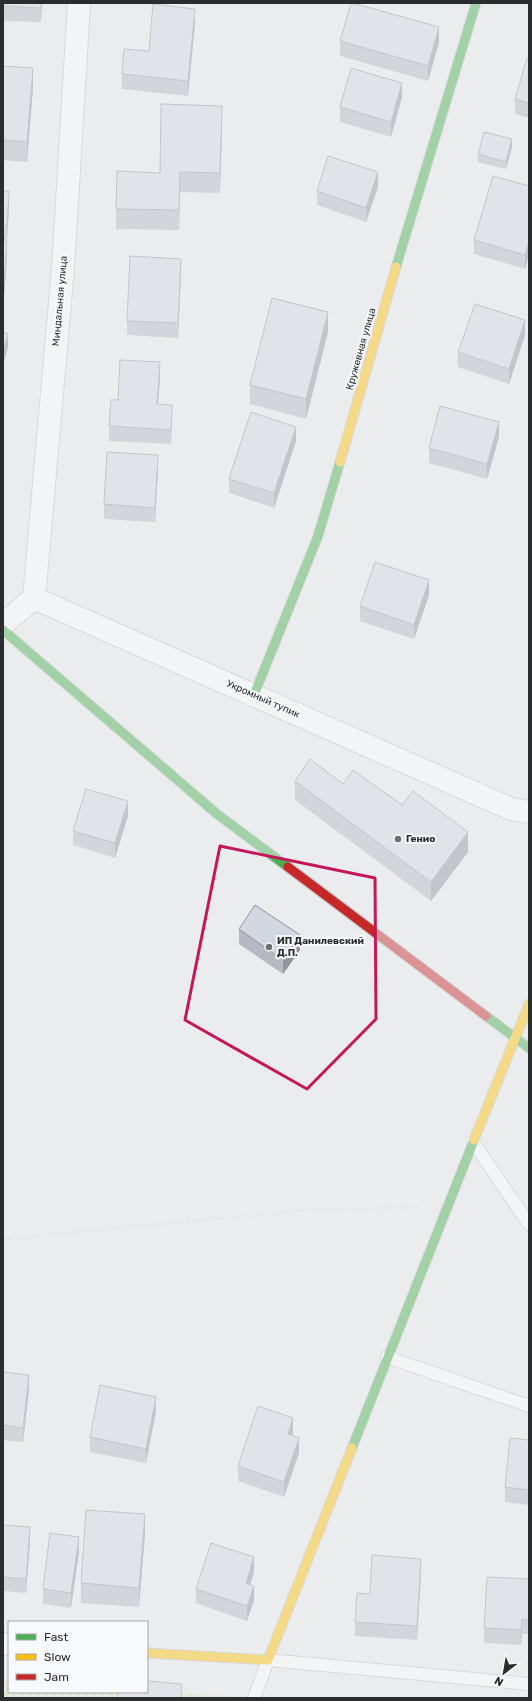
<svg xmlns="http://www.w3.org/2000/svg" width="532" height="1701" font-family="Rubik,sans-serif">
<defs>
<pattern id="grass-dots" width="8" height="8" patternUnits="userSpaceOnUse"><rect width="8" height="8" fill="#d6edc1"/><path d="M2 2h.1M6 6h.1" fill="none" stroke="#b8cba6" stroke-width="1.8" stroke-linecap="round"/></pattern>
</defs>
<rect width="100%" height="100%" fill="#ebecee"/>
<!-- grass -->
<polygon fill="url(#grass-dots)" points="3,1681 9,1681 9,1692 147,1692 147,1691 259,1698 3,1698"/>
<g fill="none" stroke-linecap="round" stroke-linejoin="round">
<defs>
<g id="lane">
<polyline points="473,1142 529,1224"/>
<polyline points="387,1357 529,1406"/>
<polyline points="254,1698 268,1660 529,1684"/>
</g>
<g id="street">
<polyline points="34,598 63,268 79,3"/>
<polyline points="3,624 34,598 511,809 529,812"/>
<polyline points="3,1644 9,1644"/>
</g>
<g id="fast">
<polyline points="396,267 476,3"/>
<polyline points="3,630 217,814 288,867"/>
<polyline points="254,695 318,536 340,462"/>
<polyline points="486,1016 529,1048"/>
<polyline points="352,1448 474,1140"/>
</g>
<g id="slow">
<polyline points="340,462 396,267"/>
<polyline points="474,1140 529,1004"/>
<polyline points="147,1653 268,1660 352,1448"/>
</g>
<polyline id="jam" points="288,867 486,1016"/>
</defs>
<!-- lane casing -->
<use href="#lane" stroke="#c1c2c4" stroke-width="14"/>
<!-- street casing -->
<use href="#street" stroke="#c1c2c4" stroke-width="24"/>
<!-- fast casing -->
<use href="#fast" stroke="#c1c2c4" stroke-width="11"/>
<!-- slow casing -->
<use href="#slow" stroke="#c1c2c4" stroke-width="11"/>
<!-- jam casing -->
<use href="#jam" stroke="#c1c2c4" stroke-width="11"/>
<!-- path -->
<polyline stroke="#d7d7d8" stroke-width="2.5" stroke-dasharray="2 3" stroke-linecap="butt" points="3,1239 299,1211 419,1207"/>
<!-- lane -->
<use href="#lane" stroke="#fcfcfc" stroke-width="12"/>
<!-- street -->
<use href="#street" stroke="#fcfcfc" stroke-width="22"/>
<!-- fast -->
<use href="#fast" stroke="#4caf50" stroke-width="9"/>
<!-- slow -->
<use href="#slow" stroke="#ffc107" stroke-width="9"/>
<!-- jam -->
<use href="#jam" stroke="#c62828" stroke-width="9"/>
</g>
<!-- wall -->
<g fill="#b5b9c1">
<polygon points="3,3 42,3 41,22 3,21"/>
<polygon points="195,23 188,96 122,89 122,74 149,51"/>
<polygon points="340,41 439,42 428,81 340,56"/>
<polygon points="529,59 529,118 515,114 515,99"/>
<polygon points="3,66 33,88 27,162 3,160"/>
<polygon points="402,97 391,137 340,122 340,107"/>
<polygon points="222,125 220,193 180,192 179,230 116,229 116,209 160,173"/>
<polygon points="512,147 506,169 478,162 478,154"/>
<polygon points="529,186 529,256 525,269 474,254 474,240"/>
<polygon points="378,187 366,222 317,205 317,191"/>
<polygon points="3,191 9,206 7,240 3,240"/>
<polygon points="3,241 7,256 4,298 3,298"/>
<polygon points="181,273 178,338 127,335 127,321"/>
<polygon points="328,332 306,419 250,404 250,385"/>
<polygon points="525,335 509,384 458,367 458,352"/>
<polygon points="160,377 158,404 172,419 171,444 109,441 109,426 118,400"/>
<polygon points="499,437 487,479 429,463 429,448"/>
<polygon points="296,441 274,508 229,493 229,479"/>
<polygon points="158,470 155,522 104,519 104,504"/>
<polygon points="429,595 414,639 360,621 360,606"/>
<polygon points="295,781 343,784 468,852 431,901 295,800"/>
<polygon points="128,816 115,858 73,845 73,831"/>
<polygon points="239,929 300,950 283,974 239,944"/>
<polygon points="3,1372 29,1390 23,1442 3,1440"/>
<polygon points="156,1411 146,1463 90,1452 90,1437"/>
<polygon points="293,1433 292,1436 299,1453 284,1497 238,1481 238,1466"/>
<polygon points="529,1440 529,1505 505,1502 505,1487"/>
<polygon points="3,1525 30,1542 26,1593 3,1591"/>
<polygon points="145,1534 139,1607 81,1603 81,1583"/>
<polygon points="79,1552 71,1608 43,1604 43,1589"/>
<polygon points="254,1572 250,1584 254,1600 247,1621 196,1603 196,1589"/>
<polygon points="421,1573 417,1640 355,1636 355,1622 370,1594"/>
<polygon points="529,1579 529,1634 522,1634 521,1645 484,1643 484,1628"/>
</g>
<!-- shaded-wall -->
<g fill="#94969d">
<polygon points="41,3 42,3 41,22"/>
<polygon points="195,9 195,23 188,96 188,81"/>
<polygon points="439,27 439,42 428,81 428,66"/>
<polygon points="33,68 33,88 27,162 27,142"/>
<polygon points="402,83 402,97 391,137 391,122"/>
<polygon points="222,106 222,125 220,193 220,173"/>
<polygon points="512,139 512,147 506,169 506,162"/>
<polygon points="180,172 180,192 179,230 179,210"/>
<polygon points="378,172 378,187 366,222 366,208"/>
<polygon points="9,191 9,206 7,240 7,226"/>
<polygon points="7,241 7,256 4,298 4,283"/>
<polygon points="529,242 529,256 525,269 525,255"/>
<polygon points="181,259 181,273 178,338 178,323"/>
<polygon points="328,312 328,332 306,419 306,399"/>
<polygon points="525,320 525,335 509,384 509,369"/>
<polygon points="8,334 8,348 3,365 3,350"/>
<polygon points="160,362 160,377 157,419 157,404"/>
<polygon points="172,405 172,419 171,444 171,430"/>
<polygon points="499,422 499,437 487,479 487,464"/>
<polygon points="296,427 296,441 274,508 274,493"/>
<polygon points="158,455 158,470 155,522 155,508"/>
<polygon points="429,580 429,595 414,639 414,625"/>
<polygon points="128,801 128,816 115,858 115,843"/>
<polygon points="468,832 468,852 431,901 431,882"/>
<polygon points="300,935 300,950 283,974 283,960"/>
<polygon points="29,1375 29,1390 23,1442 23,1428"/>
<polygon points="156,1397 156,1411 146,1463 146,1449"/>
<polygon points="293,1418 293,1433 288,1449 288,1434"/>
<polygon points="299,1438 299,1453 284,1497 284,1482"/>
<polygon points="145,1514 145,1534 139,1607 139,1588"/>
<polygon points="30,1527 30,1542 26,1593 26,1579"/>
<polygon points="79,1537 79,1552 71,1608 71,1593"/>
<polygon points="254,1557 254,1572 246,1598 246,1583"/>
<polygon points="421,1559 421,1573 417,1640 417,1626"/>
<polygon points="254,1586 254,1600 247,1621 247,1606"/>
<polygon points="522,1619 522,1634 521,1645 521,1630"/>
</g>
<!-- building -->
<g fill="#d3d7e0" stroke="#94969d">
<polygon points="3,3 41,3 41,8 3,6"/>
<polygon points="351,3 353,3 439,27 428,66 340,41"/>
<polygon points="153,4 195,9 188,81 122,74 124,49 149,51"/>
<polygon points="527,58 529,59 529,103 515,99"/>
<polygon points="3,66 33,68 27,142 3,140"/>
<polygon points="351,68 402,83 391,122 340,107"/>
<polygon points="161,104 222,106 220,173 180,172 179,210 116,209 117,171 160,173"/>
<polygon points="484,132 512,139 506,162 478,154"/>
<polygon points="328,156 378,172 366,208 317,191"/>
<polygon points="493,176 529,186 529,242 525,255 474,240"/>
<polygon points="3,191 9,191 7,226 3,226"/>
<polygon points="3,241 7,241 4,283 3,283"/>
<polygon points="130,256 181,259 178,323 127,321"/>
<polygon points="272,298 328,312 306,399 250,385"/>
<polygon points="475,304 525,320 509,369 458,352"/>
<polygon points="3,332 8,334 3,350"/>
<polygon points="120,360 160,362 157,404 172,405 171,430 109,426 111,400 118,400"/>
<polygon points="440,406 499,422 487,464 429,448"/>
<polygon points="251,412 296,427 274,493 229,479"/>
<polygon points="107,452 158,455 155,508 104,504"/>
<polygon points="375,562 429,580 414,625 360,606"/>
<polygon points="310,759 343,784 353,770 402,805 413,791 468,832 431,882 295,781"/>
<polygon points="86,789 128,801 115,843 73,831"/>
<polygon points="255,905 300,935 283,960 239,929"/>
<polygon points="3,1372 29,1375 23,1428 3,1425"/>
<polygon points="100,1385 156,1397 146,1449 90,1437"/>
<polygon points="258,1406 293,1418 288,1434 299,1438 284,1482 238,1466"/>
<polygon points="510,1438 529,1440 529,1490 505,1487"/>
<polygon points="86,1510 145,1514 139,1588 81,1583"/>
<polygon points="3,1525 30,1527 26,1579 3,1577"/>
<polygon points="50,1533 79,1537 71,1593 43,1589"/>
<polygon points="211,1543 254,1557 246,1583 254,1586 247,1606 196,1589"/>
<polygon points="372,1555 421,1559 417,1626 355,1622 357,1593 370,1594"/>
<polygon points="487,1577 529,1579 529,1620 522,1619 521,1630 484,1628"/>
<polygon points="147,1681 182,1684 181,1698 117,1698 118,1692 147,1692"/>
</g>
<!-- marked area -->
<path d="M0 0H532V1701H0ZM220,846L375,878L376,1019L307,1089L185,1020Z" fill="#ebecee" fill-opacity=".55" fill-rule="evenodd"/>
<path fill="none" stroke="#c2185b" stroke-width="3" stroke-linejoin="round" d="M220,846L375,878L376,1019L307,1089L185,1020Z"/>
<!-- markers -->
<g fill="#6e6f71" stroke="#f7f9fd" stroke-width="1.5">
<circle cx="398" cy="839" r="4"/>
<circle cx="269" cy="947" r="4"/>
</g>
<g text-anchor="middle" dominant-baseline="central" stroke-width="4" stroke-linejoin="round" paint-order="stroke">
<!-- street labels -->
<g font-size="10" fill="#2b2c2d" stroke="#f7f9fd">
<text transform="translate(60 301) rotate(-85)">Миндальная улица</text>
<text transform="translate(361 349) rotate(-74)">Кружевная улица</text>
<text transform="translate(263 699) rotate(24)">Укромный тупик</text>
</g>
<!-- poi labels -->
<g font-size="10" font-weight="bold" fill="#2b2c2d" stroke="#f7f9fd" text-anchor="start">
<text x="406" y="839">Генио</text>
<text x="277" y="941">ИП Данилевский<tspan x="277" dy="12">Д.П.</tspan></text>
</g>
</g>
<!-- border -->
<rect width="532" height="1701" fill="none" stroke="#2b2c2d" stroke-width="8"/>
<!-- legend -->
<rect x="8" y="1621" width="140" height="72" fill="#f7f9fd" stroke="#a5a7aa"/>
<rect x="16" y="1634" width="20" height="6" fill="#4caf50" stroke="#a5a7aa"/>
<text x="44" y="1641" font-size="12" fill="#2b2c2d">Fast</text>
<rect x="16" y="1654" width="20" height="6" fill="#ffc107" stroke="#a5a7aa"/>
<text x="44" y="1661" font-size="12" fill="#2b2c2d">Slow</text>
<rect x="16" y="1674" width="20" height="6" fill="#c62828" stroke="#a5a7aa"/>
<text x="44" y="1681" font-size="12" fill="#2b2c2d">Jam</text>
<!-- north arrow -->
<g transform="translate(504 1673) rotate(211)" stroke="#f7f9fd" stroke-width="3" paint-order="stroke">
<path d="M0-3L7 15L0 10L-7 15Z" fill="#2b2c2d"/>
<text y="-6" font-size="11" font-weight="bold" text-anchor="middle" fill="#2b2c2d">N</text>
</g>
</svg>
